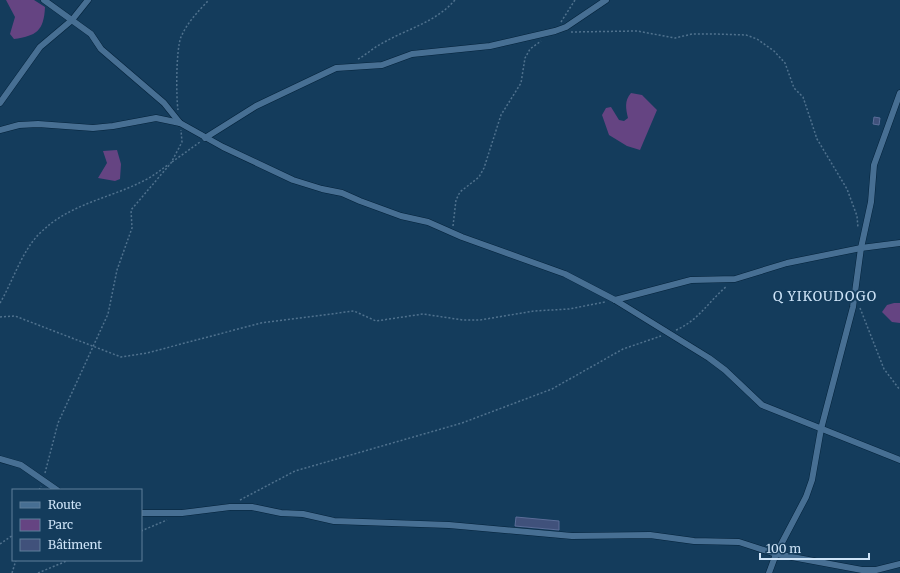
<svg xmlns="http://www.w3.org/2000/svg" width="900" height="573" font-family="Merriweather,serif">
<rect width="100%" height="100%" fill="#143c5c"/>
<!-- green -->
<g fill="#654482">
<path d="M6,0H34L45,7C44,31 36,36 14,39L10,34L15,17Z"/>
<path d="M631,93L642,95L657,110L640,150L627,146L609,135L602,115L606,108L611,107L619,120L624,121L628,118C626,109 624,101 631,93Z"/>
<polygon points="117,150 121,164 120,179 115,181 98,178 107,163 103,151"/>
<polygon points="894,303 900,303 900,323 892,322 882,312 887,305"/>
</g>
<!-- building -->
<g fill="#40517b" stroke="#5b6d98">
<polygon points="874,117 880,118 879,125 873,124"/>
<polygon points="516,517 559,521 559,530 515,526"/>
</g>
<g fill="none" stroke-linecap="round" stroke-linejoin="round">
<defs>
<g id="street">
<polyline points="44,0 91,34 101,49 164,103 180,123"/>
<polyline points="0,103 40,47 72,20 88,0"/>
<polyline points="0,130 19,125 38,124 93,128 113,126 156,118 180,123 223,147 293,180 322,189 342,193 360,201 401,216 428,222 462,237 565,274 615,300 709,358 725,370 762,405 900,460"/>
<polyline points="205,138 256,106 336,68 382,65 412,54 490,46 555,31 566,27 606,0"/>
<polyline points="615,300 691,280 735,279 787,263 861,248 900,243"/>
<polyline points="0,459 21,465 57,490"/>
<polyline points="141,513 182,513 230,507 252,507 281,513 303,514 334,521 449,525 572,536 650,535 694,541 739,542 776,554 862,570 876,570 900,564"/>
<polyline points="769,573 776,554 806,497 812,480 821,429 853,307 861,248 871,202 874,165 900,93"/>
</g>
</defs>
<!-- street casing -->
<use href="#street" stroke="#04223a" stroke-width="7"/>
<!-- path -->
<g stroke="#50728e" stroke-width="1.5" stroke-dasharray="2 2" stroke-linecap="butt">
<polyline points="561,22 575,0"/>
<polyline points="571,32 637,31 675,38 692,34 714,34 746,35 757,39 774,51 785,63 794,88 803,97 817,139 847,189 857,216 858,228"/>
<path d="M358,59C366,55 373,48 381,44C406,29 435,23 455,0"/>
<path d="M178,110C176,96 176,49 181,37C187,23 199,10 209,0"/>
<polyline points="172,162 200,142"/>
<polyline points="453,226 456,200 460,192 479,177 484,168 501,115 521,83 525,58 530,49 541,41"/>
<path d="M0,303C13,281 21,253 39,234C71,202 111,199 149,178C156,174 162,169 169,164"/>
<polyline points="860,308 884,369 900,390"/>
<polyline points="0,317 15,316 121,357 147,353 261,323 354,311 376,321 423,314 463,320 480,320 534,311 569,309 605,302"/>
<path d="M676,330C698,321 709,301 727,286"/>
<polyline points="45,473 58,423 108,314 117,270 132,228 131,210 171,163 182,142 181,130"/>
<polyline points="39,490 41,486"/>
<polyline points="240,500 295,471 462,423 552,389 623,349 661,336"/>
<polyline points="141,531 167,520"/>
<polyline points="0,544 13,535"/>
<polyline points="12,573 16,560"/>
<polyline points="38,573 69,560"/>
</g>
<!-- street -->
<use href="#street" stroke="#476f93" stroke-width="6"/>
</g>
<g text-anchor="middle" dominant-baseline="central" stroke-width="4" stroke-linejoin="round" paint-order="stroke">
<!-- quarter labels -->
<g font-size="13" letter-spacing="1" fill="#cde3f7" stroke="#143c5c">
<text x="825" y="296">Q YIKOUDOGO</text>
</g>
</g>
<!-- legend -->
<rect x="12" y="489" width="130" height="72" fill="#143c5c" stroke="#5e7f9a"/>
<rect x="20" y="502" width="20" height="6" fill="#476f93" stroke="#5e7f9a"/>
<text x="48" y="509" font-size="12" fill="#cde3f7">Route</text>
<rect x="20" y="519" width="20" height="12" fill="#654482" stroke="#5e7f9a"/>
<text x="48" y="529" font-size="12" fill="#cde3f7">Parc</text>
<rect x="20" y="539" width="20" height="12" fill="#40517b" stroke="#5e7f9a"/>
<text x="48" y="549" font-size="12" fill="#cde3f7">Bâtiment</text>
<!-- scale -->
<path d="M760 553v6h109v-6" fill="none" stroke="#cde3f7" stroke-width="2"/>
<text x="766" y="553" font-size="12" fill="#cde3f7" stroke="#143c5c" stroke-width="3" paint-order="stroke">100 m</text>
</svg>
